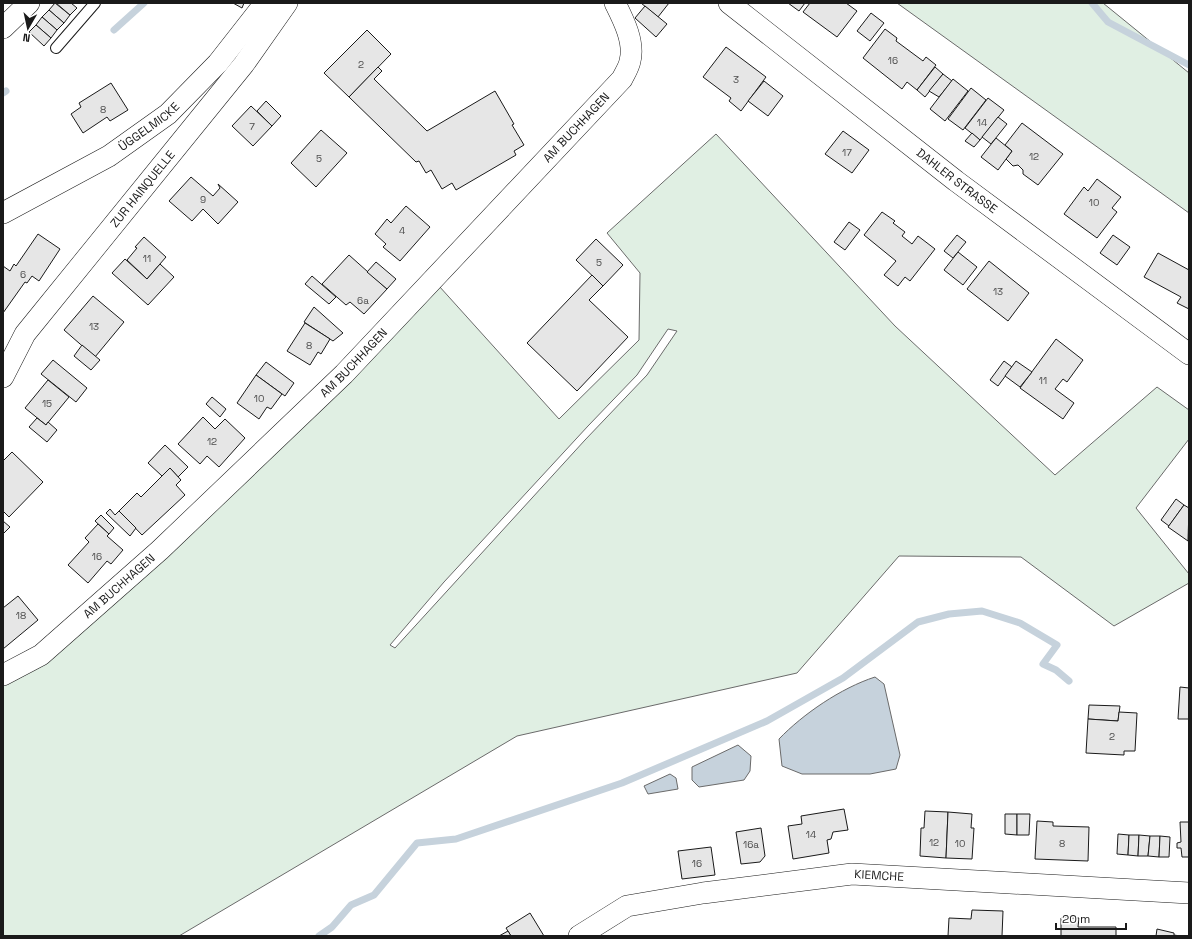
<svg xmlns="http://www.w3.org/2000/svg" width="1192" height="939" font-family="'Space Grotesk',sans-serif">
<rect width="100%" height="100%" fill="#fff"/>
<!-- green -->
<g fill="#e0efe3" stroke="#6a6a6a" fill-rule="evenodd">
<polygon points="897,3 1103,3 1189,73 1189,213"/>
<path d="M716,134L895,326L1055,475L1157,387L1189,410V439L1136,508L1189,574V583L1114,626L1021,557L899,556L797,673L517,736L179,936H3V680L439,286L559,419L639,340L640,273L607,233ZM668,329L677,331L647,375L585,440L395,648L390,645L444,582L588,426L637,375Z"/>
</g>
<!-- water -->
<g fill="#c6d2dc" stroke="#6a6a6a">
<path d="M875,677L884,684L900,755L896,769L870,774H802L782,766L779,739C803,714 841,688 875,677Z"/>
<polygon points="738,745 751,756 750,771 744,780 699,787 692,780 692,767"/>
<polygon points="670,774 676,778 678,789 648,794 644,786"/>
</g>
<g fill="none" stroke-linecap="round" stroke-linejoin="round">
<!-- stream -->
<g stroke="#c6d2dc" stroke-width="7">
<polyline points="1092,3 1108,22 1189,65"/>
<polyline points="114,30 144,3"/>
<polyline points="3,93 6,91"/>
<polyline points="319,936 332,927 351,905 374,895 417,843 456,839 622,783 767,721 843,678 918,622 949,614 982,611 1020,623 1057,645 1043,664 1056,670 1069,681"/>
</g>
</g>
<!-- building -->
<g fill="#e6e6e6" stroke="#1a1a1a">
<polygon points="55,3 70,15 64,23 49,10"/>
<polygon points="56,3 71,3 77,8 70,15"/>
<polygon points="233,3 244,3 242,8"/>
<polygon points="641,3 669,3 658,17"/>
<polygon points="788,3 805,3 799,11"/>
<polygon points="810,3 846,3 857,11 837,37 803,12"/>
<polygon points="645,6 667,24 656,37 635,18"/>
<polygon points="49,10 64,23 57,30 42,17"/>
<polygon points="871,13 884,23 870,41 857,31"/>
<polygon points="42,17 57,30 51,38 36,25"/>
<polygon points="36,25 51,38 44,46 29,32"/>
<polygon points="885,29 897,38 896,41 923,61 926,57 936,65 917,90 907,82 902,89 863,58"/>
<polygon points="367,30 391,54 349,97 324,73"/>
<polygon points="726,47 766,77 741,111 729,101 731,98 703,77"/>
<polygon points="378,67 382,71 374,79 427,131 495,91 514,124 512,125 524,145 514,151 516,155 456,190 452,183 442,189 431,170 426,173 419,161 416,162 349,97"/>
<polygon points="935,67 943,74 925,97 917,90"/>
<polygon points="943,74 952,81 939,97 929,91"/>
<polygon points="953,79 968,91 945,121 930,109"/>
<polygon points="764,81 783,96 768,116 748,101"/>
<polygon points="111,83 128,110 110,121 107,117 83,133 71,114 81,107 79,103"/>
<polygon points="971,88 986,100 963,130 948,119"/>
<polygon points="988,98 1004,110 980,140 965,128"/>
<polygon points="266,101 281,116 272,126 257,111"/>
<polygon points="251,106 272,126 253,146 232,126"/>
<polygon points="998,117 1007,124 991,144 982,137"/>
<polygon points="1022,123 1063,154 1038,185 1023,174 1023,170 1018,165 1013,166 1006,159 1012,151 1005,145"/>
<polygon points="321,130 347,153 316,187 291,163"/>
<polygon points="843,131 869,150 852,173 825,154"/>
<polygon points="972,133 980,140 974,147 965,141"/>
<polygon points="996,138 1012,151 998,170 981,157"/>
<polygon points="191,177 213,196 220,188 218,184 238,202 218,224 203,209 192,221 169,201"/>
<polygon points="1097,179 1121,197 1112,208 1117,212 1097,238 1064,214 1084,187 1088,191"/>
<polygon points="406,206 430,227 400,261 383,247 386,244 375,234 387,219 391,223"/>
<polygon points="882,212 895,221 893,223 905,232 902,236 912,244 918,236 935,249 910,281 905,277 898,286 884,275 896,261 864,235"/>
<polygon points="849,222 860,230 845,250 834,242"/>
<polygon points="38,234 60,249 39,281 32,276 27,283 25,282 3,313 3,266 10,271 14,264 16,266"/>
<polygon points="957,235 966,242 953,258 944,251"/>
<polygon points="1113,235 1130,247 1117,265 1100,253"/>
<polygon points="144,237 166,257 147,279 127,260 137,248 135,247"/>
<polygon points="596,239 623,265 603,286 576,260"/>
<polygon points="958,252 977,267 963,285 944,270"/>
<polygon points="1158,253 1189,270 1189,309 1177,303 1181,297 1144,277"/>
<polygon points="349,255 387,289 364,314 350,302 346,305 322,284"/>
<polygon points="125,259 147,279 160,264 174,277 148,305 112,273"/>
<polygon points="989,261 1029,293 1008,321 967,289"/>
<polygon points="376,262 396,279 387,289 367,272"/>
<polygon points="592,275 603,286 589,300 628,337 577,391 527,343"/>
<polygon points="312,276 336,297 329,304 305,284"/>
<polygon points="93,296 124,322 95,357 64,330"/>
<polygon points="314,307 343,333 333,341 304,322"/>
<polygon points="305,323 330,339 321,354 318,352 310,365 287,351"/>
<polygon points="1056,339 1083,360 1067,382 1063,379 1055,389 1074,403 1063,419 1020,388"/>
<polygon points="82,345 100,360 91,370 74,356"/>
<polygon points="53,360 87,388 76,402 41,374"/>
<polygon points="1004,361 1012,367 998,386 990,380"/>
<polygon points="1016,361 1032,372 1020,387 1005,376"/>
<polygon points="266,362 294,383 285,396 256,375"/>
<polygon points="256,375 282,394 271,409 267,407 259,419 237,403"/>
<polygon points="48,380 69,397 46,425 25,408"/>
<polygon points="212,397 226,409 220,417 206,404"/>
<polygon points="203,417 215,429 225,419 245,438 219,467 207,456 200,464 178,444"/>
<polygon points="37,418 46,425 48,422 57,430 47,442 29,427"/>
<polygon points="165,445 188,467 178,477 170,468 162,476 148,463"/>
<polygon points="12,452 43,482 9,517 3,511 3,461"/>
<polygon points="170,468 181,480 176,485 185,495 142,535 119,511 137,493 141,497"/>
<polygon points="1176,499 1184,505 1169,526 1161,520"/>
<polygon points="1184,505 1189,508 1188,541 1168,527"/>
<polygon points="110,509 115,515 119,511 136,528 130,536 106,513"/>
<polygon points="101,515 114,528 109,534 95,521"/>
<polygon points="3,521 10,527 3,534"/>
<polygon points="98,524 109,534 107,536 123,550 111,564 107,561 88,583 68,565 89,542 85,538"/>
<polygon points="18,596 38,620 3,649 3,608"/>
<polygon points="1180,687 1189,688 1189,719 1178,719"/>
<polygon points="1089,705 1120,706 1118,721 1088,719"/>
<polygon points="1119,712 1137,713 1135,751 1124,751 1124,755 1086,753 1088,719 1118,721"/>
<polygon points="844,809 848,830 833,832 831,839 827,840 829,853 793,859 788,826 802,824 801,816"/>
<polygon points="925,811 948,812 946,858 920,856 921,828 924,828"/>
<polygon points="948,812 972,814 971,828 974,828 972,859 946,858"/>
<polygon points="1005,814 1017,814 1017,835 1005,834"/>
<polygon points="1017,814 1030,814 1029,835 1017,835"/>
<polygon points="1037,821 1053,822 1053,826 1089,827 1088,861 1035,859"/>
<polygon points="1180,822 1189,822 1189,857 1182,857 1181,848 1177,848 1177,843 1181,842"/>
<polygon points="761,828 765,856 760,862 741,864 736,832"/>
<polygon points="1118,834 1129,835 1128,855 1117,854"/>
<polygon points="1129,835 1139,835 1138,856 1128,855"/>
<polygon points="1139,835 1150,836 1148,856 1138,856"/>
<polygon points="1150,836 1160,836 1159,857 1148,856"/>
<polygon points="1160,836 1170,837 1169,857 1159,857"/>
<polygon points="711,847 715,875 682,879 678,851"/>
<polygon points="972,910 1003,911 1002,936 948,936 949,918 971,919"/>
<polygon points="530,913 544,936 511,936 506,928"/>
<polygon points="1061,918 1079,918 1078,927 1116,927 1116,936 1061,936"/>
<polygon points="1157,929 1174,933 1174,935 1180,936 1156,936"/>
<polygon points="508,931 511,936 499,936"/>
</g>
<g fill="none" stroke-linecap="round" stroke-linejoin="round">
<defs>
<polyline id="lane" points="56,48 95,3"/>
<g id="street">
<path id="s1" d="M729,3L956,181L1189,354"/>
<polyline points="3,28 29,3"/>
<path id="s2" d="M3,213L109,156L168,114L218,63L265,3"/>
<path id="s3" d="M3,377L25,334L244,64L287,3"/>
<path id="s4" d="M3,675L41,655L160,550L344,374L622,79C625,73 629,67 630,61C635,42 623,19 615,3"/>
<path id="s5" d="M579,936L627,906L703,893L852,874L1189,893"/>
</g>
</defs>
<!-- lane casing -->
<use href="#lane" stroke="#1a1a1a" stroke-width="12"/>
<!-- street casing -->
<use href="#street" stroke="#1a1a1a" stroke-width="22"/>
<!-- lane -->
<use href="#lane" stroke="#fff" stroke-width="10"/>
<!-- street -->
<use href="#street" stroke="#fff" stroke-width="21"/>
</g>
<g text-anchor="middle" dominant-baseline="central" stroke-width="3" stroke-linejoin="round" paint-order="stroke">
<!-- number labels -->
<g font-size="10" fill="#4d4d4d">
<text x="893" y="60">16</text>
<text x="361" y="64">2</text>
<text x="736" y="79">3</text>
<text x="103" y="109">8</text>
<text x="982" y="122">14</text>
<text x="252" y="126">7</text>
<text x="847" y="152">17</text>
<text x="1034" y="156">12</text>
<text x="319" y="158">5</text>
<text x="203" y="199">9</text>
<text x="1094" y="202">10</text>
<text x="402" y="230">4</text>
<text x="147" y="258">11</text>
<text x="599" y="262">5</text>
<text x="23" y="274">6</text>
<text x="998" y="291">13</text>
<text x="363" y="300">6a</text>
<text x="94" y="326">13</text>
<text x="309" y="345">8</text>
<text x="1043" y="380">11</text>
<text x="259" y="398">10</text>
<text x="47" y="403">15</text>
<text x="212" y="441">12</text>
<text x="97" y="556">16</text>
<text x="21" y="615">18</text>
<text x="1112" y="736">2</text>
<text x="811" y="834">14</text>
<text x="934" y="842">12</text>
<text x="960" y="843">10</text>
<text x="1062" y="843">8</text>
<text x="751" y="844">16a</text>
<text x="697" y="863">16</text>
</g>
<!-- street labels -->
<g font-size="12" fill="#1a1a1a" stroke="#fff">
<text stroke="none"><textPath href="#s2" startOffset="170">ÜGGELMICKE</textPath></text>
<text stroke="none"><textPath href="#s4" startOffset="795">AM BUCHHAGEN</textPath></text>
<text stroke="none"><textPath href="#s1" startOffset="289">DAHLER STRASSE</textPath></text>
<text stroke="none"><textPath href="#s3" startOffset="235">ZUR HAINQUELLE</textPath></text>
<text stroke="none"><textPath href="#s4" startOffset="471">AM BUCHHAGEN</textPath></text>
<text stroke="none"><textPath href="#s4" startOffset="147">AM BUCHHAGEN</textPath></text>
<text stroke="none"><textPath href="#s5" startOffset="311">KIEMCHE</textPath></text>
</g>
</g>
<!-- border -->
<rect width="1192" height="939" fill="none" stroke="#1a1a1a" stroke-width="8"/>
<!-- north arrow -->
<g transform="translate(28 28) rotate(189)" stroke="#ffffff" stroke-width="3" paint-order="stroke">
<path d="M0-3L7 15L0 10L-7 15Z" fill="#1a1a1a"/>
<text y="-6" font-size="11" font-weight="bold" text-anchor="middle" fill="#1a1a1a">N</text>
</g>
<!-- scale -->
<path d="M1056 923v6h70v-6" fill="none" stroke="#1a1a1a" stroke-width="2"/>
<text x="1062" y="923" font-size="12" fill="#1a1a1a" stroke="#ffffff" stroke-width="3" paint-order="stroke">20 m</text>
</svg>
